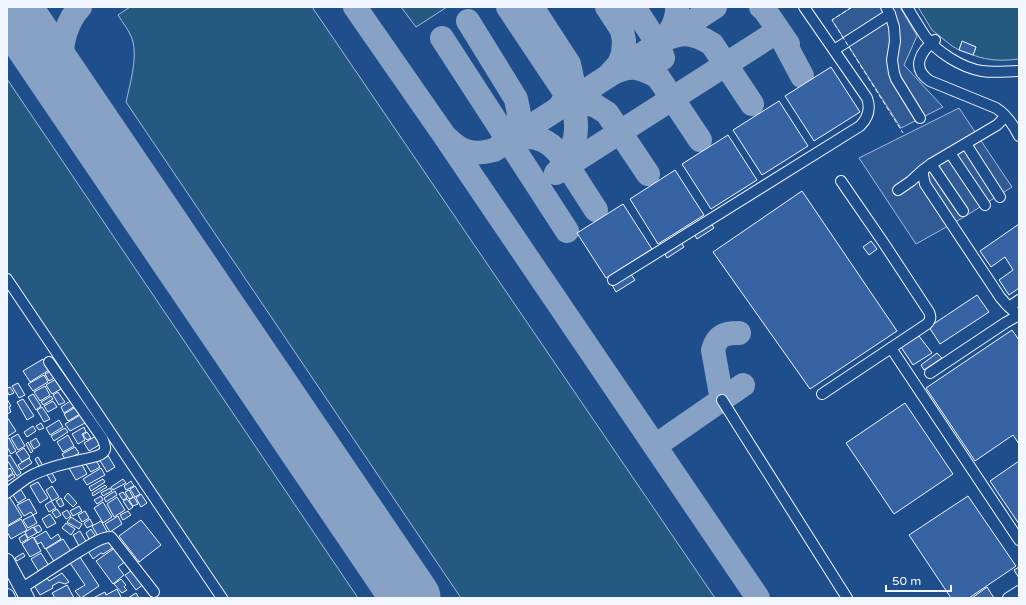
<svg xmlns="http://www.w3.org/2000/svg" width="1026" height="605" font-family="'Varela Round',sans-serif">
<rect width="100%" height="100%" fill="#1f4e8c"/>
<!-- green -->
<g fill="#245a82" stroke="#a8bbd7">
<path d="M130,7H312L715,598H461L126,102C130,84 139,54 131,36C128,29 122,22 118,15Z"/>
<polygon points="401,7 447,7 416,27"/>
<path d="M918,7H1019V59C1002,61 989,61 973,55L976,47L962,42L959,50L952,46L932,30Z"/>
<polygon points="7,79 358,598 217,598 7,288"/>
</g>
<!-- parking -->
<g fill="#305b95" stroke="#a8bbd7">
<polygon points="852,7 900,7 917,36 904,65 943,107 901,128 832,20"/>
<polygon points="959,108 1012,187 964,217 916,244 859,158"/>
</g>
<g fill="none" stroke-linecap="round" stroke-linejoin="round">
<!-- taxiway -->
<g stroke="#88a2c6" stroke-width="24">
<path d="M80,7C73,14 68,25 65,34C53,74 80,106 100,139"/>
<polyline points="355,7 444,135 758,598"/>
<path d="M508,7L570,100C573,105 574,110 575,115C579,137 572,153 559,170"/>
<polyline points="532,7 569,64 572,78 571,88 567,96 559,108 571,103 583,102 596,106 607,113 648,174"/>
<path d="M607,7L622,30L624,41L623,54L619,64L609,75C630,64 639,66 658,77L700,140"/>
<polyline points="634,7 658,44 663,58"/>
<path d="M677,7C678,20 672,30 664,40C683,31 694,33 712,44L752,104"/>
<polyline points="761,7 764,9 788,44"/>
<path d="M468,21L516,99L519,114L517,128L508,141C526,134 543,136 556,150C563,157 567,166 572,173C580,185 588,198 596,210"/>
<polyline points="442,38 567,231"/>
<path d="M448,139C463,154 475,155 494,150L715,7"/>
<polyline points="556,173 778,31 802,76"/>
<path d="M722,400L713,350C717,335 725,333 739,333"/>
<polyline points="655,446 743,385"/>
</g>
<!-- runway -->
<polyline stroke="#88a2c6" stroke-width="59" points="20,21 411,598"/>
</g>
<!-- building -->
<g fill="#3563a3" stroke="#f2f6ff">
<polygon points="962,41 976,47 973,55 959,50"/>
<polygon points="831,67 860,112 814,141 785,96"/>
<polygon points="779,101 808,146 762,175 733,130"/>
<polygon points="728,135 757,180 711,209 682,164"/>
<polygon points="675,170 704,215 658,244 630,199"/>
<polygon points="802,191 897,331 810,389 713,252"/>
<polygon points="623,204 652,249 606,278 577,233"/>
<polygon points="710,221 714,228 697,239 693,232"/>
<polygon points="1019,224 1019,288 1009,295 999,280 1013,270 1005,257 991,267 980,251"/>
<polygon points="680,240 684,247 667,258 663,251"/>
<polygon points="871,241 877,249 869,255 863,247"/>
<polygon points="630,273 635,280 616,292 612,285"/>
<polygon points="977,295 989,312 940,344 929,327"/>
<polygon points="1012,330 1019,340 1019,444 1013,435 975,461 926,388"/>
<polygon points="919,336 932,353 913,365 901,347"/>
<polygon points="937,353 942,358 924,370 921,365"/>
<polygon points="43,359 44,361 46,360 49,370 30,382 23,371"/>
<polygon points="51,371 56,377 49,381 45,374"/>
<polygon points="44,375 48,382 33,391 28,384"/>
<polygon points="56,379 61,389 52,394 46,385"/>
<polygon points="18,383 25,395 19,398 12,386"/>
<polygon points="45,386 50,395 40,401 34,392"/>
<polygon points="10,387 14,393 9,395 7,391 7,388"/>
<polygon points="58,392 65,402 59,405 53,395"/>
<polygon points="33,394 41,406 36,410 28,397"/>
<polygon points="51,396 53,399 43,405 41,402"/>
<polygon points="7,399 11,406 9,407 11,412 7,414"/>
<polygon points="23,399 34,416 27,420 17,402"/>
<polygon points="72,400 75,406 64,413 61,407"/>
<polygon points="53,401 57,407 48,412 44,406"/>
<polygon points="905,403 953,474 894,514 846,443"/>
<polygon points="42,407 50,419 44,422 37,410"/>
<polygon points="76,407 80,414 68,421 64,414"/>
<polygon points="82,414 87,422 70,431 65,424"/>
<polygon points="7,417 16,431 7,437"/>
<polygon points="59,420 63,427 50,435 46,428"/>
<polygon points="41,423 44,428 39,430 36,426"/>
<polygon points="33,426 36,431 27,437 24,432"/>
<polygon points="84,427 86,432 82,434 85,440 78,444 72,434"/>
<polygon points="65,428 68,432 54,441 51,436"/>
<polygon points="87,432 91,438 87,440 83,435"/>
<polygon points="18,434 25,446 18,450 11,438"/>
<polygon points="68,435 74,446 63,452 57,442"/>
<polygon points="96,436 101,444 89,451 84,443"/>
<polygon points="9,438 16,451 11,454 7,447 7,439"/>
<polygon points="36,438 40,445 34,449 30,442"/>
<polygon points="28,442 33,451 31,453 26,444"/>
<polygon points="75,447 79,453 66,461 62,454"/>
<polygon points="24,448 30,457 22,462 16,453"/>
<polygon points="107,454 115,467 107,472 99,459"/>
<polygon points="10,455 21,473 17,476 7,460 7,457"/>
<polygon points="38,457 43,466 40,468 35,459"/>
<polygon points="94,457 100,467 91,472 85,463"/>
<polygon points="29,458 32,463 21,470 18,465"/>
<polygon points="80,461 87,474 76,480 69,468"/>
<polygon points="1019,461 1019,524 990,481"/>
<polygon points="10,468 13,473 7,477 7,470"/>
<polygon points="101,468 105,475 87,485 83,479"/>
<polygon points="52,473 56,480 52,483 47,475"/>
<polygon points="14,474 15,477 7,482 7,478"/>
<polygon points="103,479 105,482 91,491 89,487"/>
<polygon points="123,479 126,483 113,490 111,487"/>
<polygon points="131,481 134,486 126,490 124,486"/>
<polygon points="38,482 48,498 40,503 30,486"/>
<polygon points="105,485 107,487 93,496 92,493"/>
<polygon points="52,486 59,497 52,501 46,490"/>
<polygon points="135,486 140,494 135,497 130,489"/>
<polygon points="19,487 26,498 18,503 11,492"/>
<polygon points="110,488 112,491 103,496 101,493"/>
<polygon points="129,490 133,497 129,499 125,492"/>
<polygon points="115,491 117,495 106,502 104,498"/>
<polygon points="123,492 127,498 123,500 119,494"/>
<polygon points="68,493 77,503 73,507 64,498"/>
<polygon points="141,494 147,503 141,507 136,498"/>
<polygon points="9,496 22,517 7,526 7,497"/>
<polygon points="101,496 103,500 97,504 94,500"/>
<polygon points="968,496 1016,566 969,598 951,598 909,535"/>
<polygon points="117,497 125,510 114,517 107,504"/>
<polygon points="134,497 138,504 133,506 129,500"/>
<polygon points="61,498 64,505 60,507 56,501"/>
<polygon points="29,499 37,513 33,515 31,512 24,516 17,505"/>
<polygon points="127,499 133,507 129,510 123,501"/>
<polygon points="51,501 56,508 49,512 45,505"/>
<polygon points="103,502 112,517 103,523 94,508"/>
<polygon points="79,506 82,511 73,516 70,511"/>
<polygon points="57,509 61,515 56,518 52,512"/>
<polygon points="67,510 71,516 66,519 62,513"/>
<polygon points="85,511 89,518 82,522 78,515"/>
<polygon points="128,511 131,515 123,520 120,515"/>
<polygon points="50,514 56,523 47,528 42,519"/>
<polygon points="33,515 37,523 28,528 23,520"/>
<polygon points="118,516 122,524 110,532 105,524"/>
<polygon points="71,517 82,524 79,529 67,522"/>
<polygon points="21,519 27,530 11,539 7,532 7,527"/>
<polygon points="90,519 93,525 87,528 84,523"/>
<polygon points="141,520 161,545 139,562 119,536"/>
<polygon points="101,521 108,533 99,538 92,526"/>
<polygon points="66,523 75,529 71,535 62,528"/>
<polygon points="39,525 42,530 38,533 34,527"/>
<polygon points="33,527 37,533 28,538 25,532"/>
<polygon points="91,529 96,537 90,541 86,533"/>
<polygon points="46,531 51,539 58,534 61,539 45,549 41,542 38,544 34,538"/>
<polygon points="80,531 87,543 80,548 73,535"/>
<polygon points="25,534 28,539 21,543 19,538"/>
<polygon points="33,537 41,551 30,557 22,544"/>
<polygon points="109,537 114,547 103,554 101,553 93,559 88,551"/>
<polygon points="63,539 72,553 55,563 46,549"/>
<polygon points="116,547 126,561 118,567 124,575 113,584 96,561"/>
<polygon points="23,553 25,556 17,561 15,558"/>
<polygon points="41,553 49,566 39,572 31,559"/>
<polygon points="78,554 99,586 81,598 75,591 85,585 68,560"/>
<polygon points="1019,567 1019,578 1014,570"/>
<polygon points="134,569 144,584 136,590 125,575"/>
<polygon points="62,573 69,582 65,584 59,582 52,586 53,588 40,595 34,585 47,578 49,581"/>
<polygon points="121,579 126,585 124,587 127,590 122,593 114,584"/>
<polygon points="67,585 74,598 77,597 77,598 55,598 52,593"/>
<polygon points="987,587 994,598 972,598"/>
<polygon points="117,589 121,597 119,598 93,598 105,592 106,595"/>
<polygon points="136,593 139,598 128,598"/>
</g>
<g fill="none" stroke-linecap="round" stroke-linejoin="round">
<defs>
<g id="minor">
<polyline points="886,7 890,14 894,27 895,41 892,60 894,73 896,79 920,118"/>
<path d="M907,7C913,17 919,27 925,36C937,52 962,68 982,71C994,73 1007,71 1019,71"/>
<path d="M935,40C921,51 910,68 930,81L996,108C1007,115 1013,124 1019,136"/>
<polyline points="834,50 890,14"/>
<polyline points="966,144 1000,197"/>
<polyline points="950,153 985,205"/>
<polyline points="931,164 963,211"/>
<polyline points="923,170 923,175 925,184 1000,297 1006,304 1019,316"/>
<polyline points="898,190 911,181 923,170 931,164 997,125 1003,119 1004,115"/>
<polyline points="7,279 222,598"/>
<path d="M613,280L860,126C868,118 871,109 867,98L804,7"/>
<polyline points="1009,307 1019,300"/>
<polyline points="891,348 1019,540"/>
<polyline points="930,373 1005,323 1019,315"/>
<path d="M822,394L927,324C931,320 931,316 929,312L883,242L841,181"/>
<polyline points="722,400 847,598"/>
<path d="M7,493C13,488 20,483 27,478C48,466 74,462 97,456C108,452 106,447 102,438L49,362"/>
<path d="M22,588C41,576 60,563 80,551C89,546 100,537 111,537L154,592"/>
<polyline points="1008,598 1019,591"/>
</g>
<g id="highway">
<polyline points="7,561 27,598"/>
<polyline points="7,596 8,598"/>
</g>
</defs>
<!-- minor casing -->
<use href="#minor" stroke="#f2f6ff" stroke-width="12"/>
<!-- highway casing -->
<use href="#highway" stroke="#f2f6ff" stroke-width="16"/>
<!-- minor -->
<use href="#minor" stroke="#1f4e8c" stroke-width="10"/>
<!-- highway -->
<use href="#highway" stroke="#1f4e8c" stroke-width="14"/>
<!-- fence -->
<polyline stroke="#f2f6ff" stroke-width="1" stroke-dasharray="5 2" stroke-linecap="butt" points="852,7 832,20 903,133"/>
</g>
<!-- border -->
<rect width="1026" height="605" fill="none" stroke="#f2f6ff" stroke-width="16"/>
<!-- scale -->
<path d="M886 585v6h65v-6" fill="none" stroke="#f2f6ff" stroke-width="2"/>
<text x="892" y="585" font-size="12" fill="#f2f6ff" stroke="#1f4e8c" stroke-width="3" paint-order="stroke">50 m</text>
</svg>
